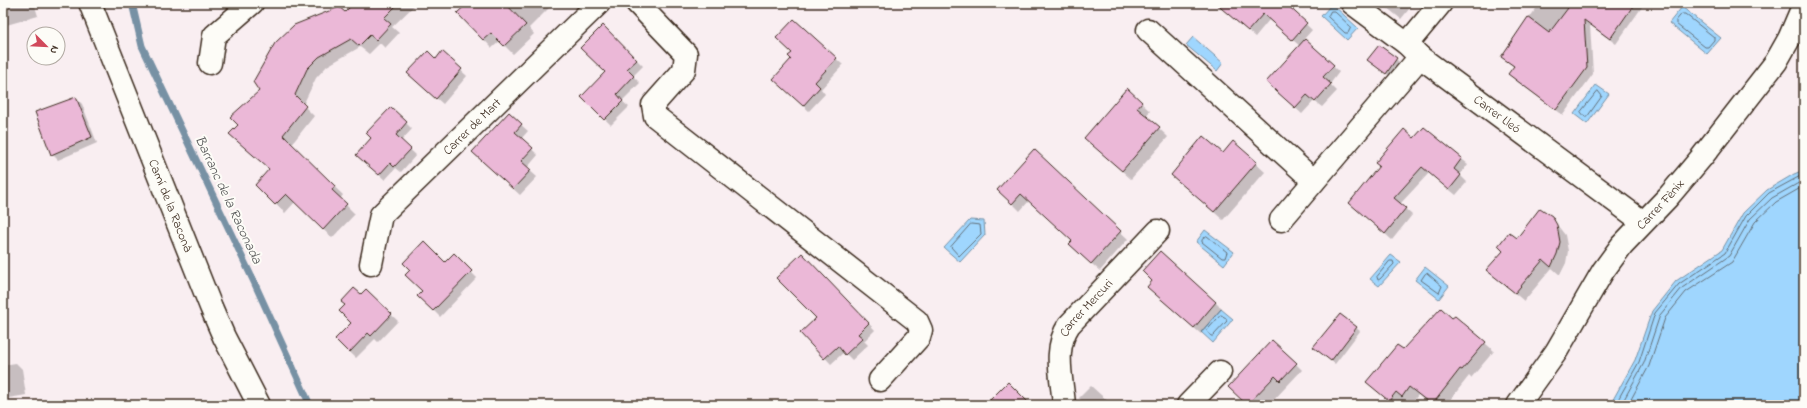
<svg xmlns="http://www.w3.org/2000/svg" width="1807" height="408" font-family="'Indie Flower',sans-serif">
<rect width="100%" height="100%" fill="#f9eef1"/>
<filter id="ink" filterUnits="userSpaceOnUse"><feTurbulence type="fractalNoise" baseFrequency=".025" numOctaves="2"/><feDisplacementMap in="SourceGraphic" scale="8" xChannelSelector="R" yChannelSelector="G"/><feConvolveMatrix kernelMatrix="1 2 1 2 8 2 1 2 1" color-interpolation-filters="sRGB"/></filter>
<g filter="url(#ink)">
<!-- water -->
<g fill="#9fd6fe" stroke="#7791a4">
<polygon points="1332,4 1358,28 1347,40 1321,16"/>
<polygon points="1682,7 1721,38 1707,54 1669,23"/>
<polygon points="1193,37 1223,63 1217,71 1186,45"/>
<polygon points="1596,85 1609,94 1587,124 1574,114"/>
<polygon points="1804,170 1804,405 1610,405 1635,360 1652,311 1676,281 1722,250 1743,213 1767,190 1794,174"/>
<polygon points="970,220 984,221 985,235 960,262 944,248"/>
<polygon points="1205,230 1234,252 1224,265 1196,242"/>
<polygon points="1391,255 1401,262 1379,286 1370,279"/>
<polygon points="1425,267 1449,286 1439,299 1415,280"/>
<polygon points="1221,309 1233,319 1213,343 1201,332"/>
</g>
<!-- shadow -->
<g fill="#0003">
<polygon points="3,3 34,3 38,16 3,26"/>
<polygon points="355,3 417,3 392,27 399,33 385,48 380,43 369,54 360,47 327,66 316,78 303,105 314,116 291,145 343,195 340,199 355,214 332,238 295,202 285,213 256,185 270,170 231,134"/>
<polygon points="469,3 554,3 529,28 534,34 513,54 500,41 492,48 458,13"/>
<polygon points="1223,3 1288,3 1291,7 1290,9 1312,30 1304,39 1339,72 1330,84 1337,91 1322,107 1314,101 1302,114 1274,88 1300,46 1269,20 1255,37 1232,17"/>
<polygon points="1381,3 1414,3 1401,19"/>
<polygon points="1540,3 1638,3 1642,7 1616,44 1590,25 1593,74 1563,115 1515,80 1509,74 1514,67 1502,57"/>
<polygon points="794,20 843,65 821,89 825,94 809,111 781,85 793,59"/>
<polygon points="603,26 643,66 633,76 640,83 622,101 629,107 611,125 582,97 606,72"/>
<polygon points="442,53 467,76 443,104 415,79"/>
<polygon points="1396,59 1399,62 1390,76 1372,63"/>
<polygon points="76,98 82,104 97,143 58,160 52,154"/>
<polygon points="1141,103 1150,111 1146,116 1168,137 1131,179 1094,146"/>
<polygon points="391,108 412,129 401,141 416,155 401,172 396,168 385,180 364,161 373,138"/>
<polygon points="509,114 528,131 521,139 538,155 527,168 537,177 520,195 480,158"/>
<polygon points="1424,129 1468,164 1460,175 1467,182 1456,195 1429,173 1400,204 1412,215 1392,240 1350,203"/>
<polygon points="1233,143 1265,172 1223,220 1172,175 1223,154"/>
<polygon points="1034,150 1128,239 1100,271 1078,252 1073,241 1029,201 1020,211 999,190"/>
<polygon points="1551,217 1565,235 1568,251 1566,263 1560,275 1552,268 1524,301 1487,270 1517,239"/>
<polygon points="802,254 875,330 864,341 868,345 852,360 844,352 831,364 802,333 818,318"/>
<polygon points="454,255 477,278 440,317 419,296"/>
<polygon points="366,291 398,321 378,342 375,339 356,358 336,339 352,323 346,305"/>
<polygon points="1155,294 1215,302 1222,309 1201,334"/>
<polygon points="1340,315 1360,331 1335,364 1317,350"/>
<polygon points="1485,343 1494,351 1471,378 1469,376 1446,405 1430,405 1418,395 1411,404 1405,399 1400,405 1394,405 1367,382 1403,351"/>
<polygon points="16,363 22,369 26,395 3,399 3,365"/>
<polygon points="1296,364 1302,370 1269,405 1248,405 1229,387"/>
<polygon points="1091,386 1112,405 1085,405 1079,398"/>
</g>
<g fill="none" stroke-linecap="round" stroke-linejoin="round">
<!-- shore -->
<g stroke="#636f78" stroke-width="1">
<polygon points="1331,11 1334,11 1351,27 1348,33 1345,33 1328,17"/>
<polygon points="1682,14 1685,14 1714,37 1714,40 1708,47 1705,47 1676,24 1676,21"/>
<polygon points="1598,91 1602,96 1587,117 1585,117 1581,112"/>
<polygon points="971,224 980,225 981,234 959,256 951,247"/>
<polygon points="1207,236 1227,252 1225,258 1222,258 1202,242 1202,240"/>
<polygon points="1390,261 1393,261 1394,264 1380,279 1378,280 1377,277"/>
<polygon points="1427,273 1442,286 1439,293 1421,280 1425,274"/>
<polygon points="1221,315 1226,318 1227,321 1213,336 1211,336 1207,331"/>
<polyline points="1615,405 1639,362 1655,313 1679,284 1725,253 1746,216 1769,193 1804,174"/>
<polyline points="1621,405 1644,363 1660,315 1682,288 1729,256 1750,219 1772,198 1804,180"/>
<polyline points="1628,405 1649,366 1665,318 1686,292 1732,262 1755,222 1776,202 1804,186"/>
</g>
<!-- stream -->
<polyline stroke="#7791a4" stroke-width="7" points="132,3 142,46 254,282 310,405"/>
</g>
<!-- building -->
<g fill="#ebb8d7" stroke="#3b2a1e">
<polygon points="354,3 399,3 384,18 391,24 376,40 370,35 359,46 351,39 319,57 307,69 295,95 306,106 283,135 335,186 332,190 347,204 323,230 286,194 275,205 255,185 269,169 229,134 238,125 230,117 259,91 253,82 275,43 294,25 339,7 345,12"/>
<polygon points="468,3 505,3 526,25 504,46 491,33 483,40 457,13"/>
<polygon points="1215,3 1285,3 1307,23 1292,40 1263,14 1248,31"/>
<polygon points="1561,3 1635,3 1610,39 1584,20 1587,68 1556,110 1508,74 1514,66 1501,57 1528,17 1549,33 1568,8"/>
<polygon points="794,19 837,58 815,82 820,87 803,106 773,79 791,59 788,56 792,53 776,38"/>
<polygon points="603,25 637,60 627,69 634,76 617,94 623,101 604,120 581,97 605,72 580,48"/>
<polygon points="1305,39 1334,65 1323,77 1331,84 1315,102 1307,95 1295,108 1266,82"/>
<polygon points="1379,45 1397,58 1386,74 1367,60"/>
<polygon points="428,51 436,59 442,51 462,69 436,99 407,73"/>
<polygon points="1127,88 1142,102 1137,108 1160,127 1122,171 1084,138"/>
<polygon points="76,97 92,137 51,155 35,112"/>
<polygon points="391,107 407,122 396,135 411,149 394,167 390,163 379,175 356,155 371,138 366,133"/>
<polygon points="509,112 522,124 515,132 533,148 521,161 531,170 513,189 472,152"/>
<polygon points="1424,127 1462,158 1454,169 1461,175 1449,190 1422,167 1394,198 1406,208 1385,234 1349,203 1379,166 1375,163 1404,129 1414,138"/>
<polygon points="1203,136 1223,153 1233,141 1257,162 1214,212 1171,175"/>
<polygon points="1034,149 1121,231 1091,264 1069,244 1072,241 1021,194 1012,204 997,190"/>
<polygon points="1540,208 1552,216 1557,225 1560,242 1557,254 1551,267 1543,260 1515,293 1486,270 1503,251 1498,246 1509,232 1517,238"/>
<polygon points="424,241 445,262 454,253 472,271 433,311 417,296 422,291 405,275 410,270 403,263"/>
<polygon points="1160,251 1216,302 1194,328 1147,287 1152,281 1142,271"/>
<polygon points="802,253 869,323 858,334 863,338 845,355 838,346 824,359 800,333 816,318 776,278"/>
<polygon points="354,288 361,294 366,289 392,314 371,336 368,333 349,353 335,339 351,323 339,311 345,305 341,302"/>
<polygon points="1441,308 1452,318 1455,316 1486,342 1462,370 1460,369 1432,405 1409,387 1402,397 1396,392 1389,401 1366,382 1397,345 1403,349"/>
<polygon points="1340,314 1357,327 1331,361 1313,347"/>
<polygon points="1272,340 1297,363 1280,381 1275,376 1247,405 1228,387"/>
<polygon points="1008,382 1031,405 985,405"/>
</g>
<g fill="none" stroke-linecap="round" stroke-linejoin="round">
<defs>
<g id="minor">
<path id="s1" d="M90,3L211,307L224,337L259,405"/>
<polyline points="637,3 686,54 684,70 653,105 655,116 917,321 921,330 919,337 880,380"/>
<path id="s2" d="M1352,3L1407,44L1420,57L1643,222"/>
<polyline points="1148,30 1314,181"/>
<polyline points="1407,44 1441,3"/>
<polyline points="210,63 214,36 252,3"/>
<polyline points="1281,220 1420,57"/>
<path id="s3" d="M371,264L381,215L599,3"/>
<path id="s4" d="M1064,405C1062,378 1053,349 1069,325L1158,231"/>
<polyline points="1188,405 1220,372"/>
<path id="s5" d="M1518,405L1556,352L1603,271L1622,245L1668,197L1701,158L1776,62L1789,39L1804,4"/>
</g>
</defs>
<!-- minor casing -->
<use href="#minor" stroke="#3b2a1e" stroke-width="25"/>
<!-- minor -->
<use href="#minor" stroke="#fdfcf7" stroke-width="22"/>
</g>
</g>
<g text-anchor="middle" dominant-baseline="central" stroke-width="4" stroke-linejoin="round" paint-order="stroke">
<!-- street labels -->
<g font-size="13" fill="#3b2a1e" stroke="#fdfcf7">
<text stroke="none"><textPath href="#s2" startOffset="183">Carrer Lleó</textPath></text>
<text stroke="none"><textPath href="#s3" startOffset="177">Carrer de Mart</textPath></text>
<text stroke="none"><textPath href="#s5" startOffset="247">Carrer Fènix</textPath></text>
<text stroke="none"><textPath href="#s1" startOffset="218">Camí de la Raconà</textPath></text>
<text stroke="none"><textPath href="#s4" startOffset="106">Carrer Mercuri</textPath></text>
</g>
<!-- water labels -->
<g font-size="14" font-style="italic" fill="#545556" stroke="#fdfcf7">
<text transform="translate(228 200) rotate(65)">Barranc de la Raconada</text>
</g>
</g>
<!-- margin -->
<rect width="1807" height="408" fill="none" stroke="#fdfcf7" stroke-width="16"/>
<rect x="8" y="8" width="1791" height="392" fill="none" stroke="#3b2a1e" stroke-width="1.5" filter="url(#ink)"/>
<!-- north arrow -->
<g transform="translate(46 46) rotate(114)"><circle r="19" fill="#fdfcf7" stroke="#afa8a0"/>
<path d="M0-3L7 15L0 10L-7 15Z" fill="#d1495b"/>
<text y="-6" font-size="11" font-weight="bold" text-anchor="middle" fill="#3b2a1e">N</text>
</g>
</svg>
